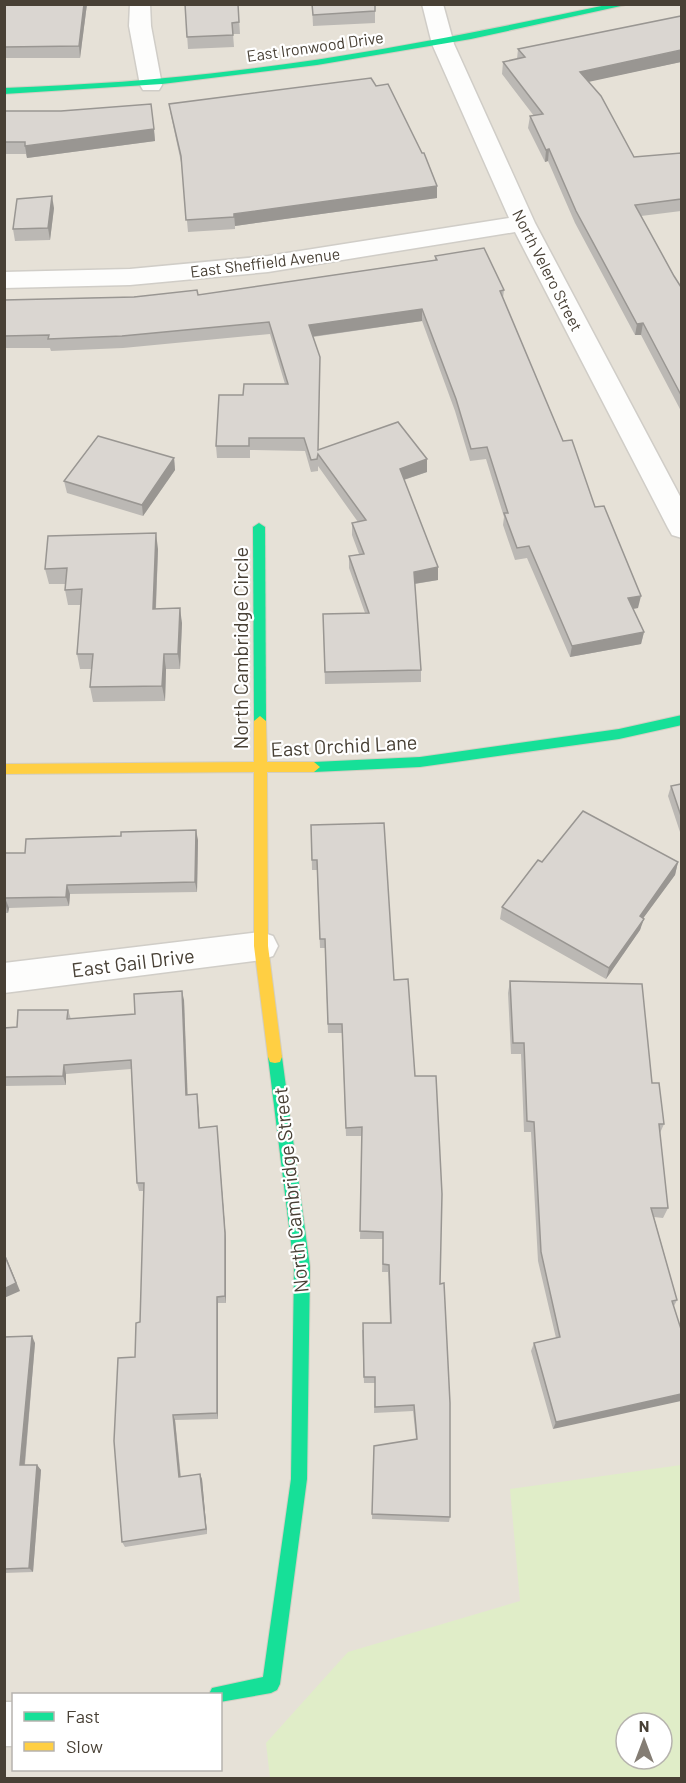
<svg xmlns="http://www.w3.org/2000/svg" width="686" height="1783" font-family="Barlow,sans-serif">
<rect width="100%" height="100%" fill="#f2efea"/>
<!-- residential -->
<path fill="#e6e1d7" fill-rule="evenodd" d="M5,5H681V1778H5ZM14,1694H220V1770H14ZM626,1723H662V1759H626Z"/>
<!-- green -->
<path fill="#e0edc8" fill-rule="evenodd" d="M681,1465V1778H270L266,1743L348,1652L520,1601L510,1489ZM626,1723H662V1759H626Z"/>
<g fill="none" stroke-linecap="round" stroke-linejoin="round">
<defs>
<g id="street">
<polygon points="130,4 150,4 151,26 162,85 159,90 143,90 140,85 129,26"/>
<polygon points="422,4 443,4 454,44 535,223 682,500 682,538 672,535 668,528 515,232 268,272 130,285 4,288 4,272 130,269 268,256 509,218 432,44"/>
<polygon points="261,932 273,936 278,946 273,956 261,960 4,993 4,963"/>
<rect x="4" y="1702" width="10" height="44"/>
</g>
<g id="fast">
<path d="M611,4H630L471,39L317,65L162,84L4,94V88C83,85 162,80 240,70C365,55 488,30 611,4Z"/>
<polygon points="259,523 265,527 266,721 260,726 254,721 253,527"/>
<polygon points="682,715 682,725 619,739 420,767 314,772 308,767 314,762 420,757 619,729"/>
<polygon points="275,1051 280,1052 282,1057 310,1267 307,1479 280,1684 277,1690 271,1693 220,1702 220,1694 209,1694 212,1688 263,1677 291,1479 294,1267 268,1057 270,1052"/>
</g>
<polygon id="slow" points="260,716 266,721 267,762 314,762 320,767 314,772 267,772 268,946 282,1057 280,1062 275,1063 270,1062 268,1057 254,946 254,772 4,774 4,764 254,762 254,721"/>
</defs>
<!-- street casing -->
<use href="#street" stroke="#d0cdc7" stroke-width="3"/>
<!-- fast casing -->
<use href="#fast" stroke="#d3cec2" stroke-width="2"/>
<!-- slow casing -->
<use href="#slow" stroke="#d3cec2" stroke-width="2"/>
<!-- street -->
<use href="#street" fill="#fdfdfc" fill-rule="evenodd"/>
<!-- fast -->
<use href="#fast" fill="#16e098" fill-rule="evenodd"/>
<!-- slow -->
<use href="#slow" fill="#ffcf43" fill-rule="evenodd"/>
</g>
<!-- wall -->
<g fill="#bbb8b4">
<polygon points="4,4 87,4 80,58 4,58"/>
<polygon points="185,4 238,4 240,34 233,34 234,47 188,49"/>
<polygon points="312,4 375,4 375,23 313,26"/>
<polygon points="518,49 681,62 589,81 634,157 681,153 681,211 641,216 674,276 681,287 681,411 641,335 635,335 575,223 548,161 545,162 528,128 530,116 534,116 502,74 503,62 517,59"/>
<polygon points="376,86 437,186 437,198 235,226 235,229 188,232 182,167 171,116 169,104"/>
<polygon points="151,104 155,141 27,158 26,154 4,154 4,111 61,111"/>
<polygon points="54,208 50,240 15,241 13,229"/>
<polygon points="435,256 504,290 503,298 563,441 595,507 638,608 633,609 644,632 641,644 570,657 527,558 515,560 503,525 504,517 486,459 470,461 455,411 422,321 313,337 320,370 318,450 427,459 427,472 404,480 438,567 438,580 415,584 421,670 421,682 325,684 323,614 365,613 349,568 349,556 359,554 352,535 352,523 358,522 318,466 318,471 311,472 305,451 250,450 250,458 217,458 216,446 243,395 285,384 270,334 123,348 51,351 50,348 4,348 4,300 198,295 435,260"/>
<polygon points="174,458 175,470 143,516 67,493 64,481"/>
<polygon points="158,549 156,609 182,623 180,669 166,669 165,701 93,702 90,687 92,669 80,669 77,654 81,605 68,605 65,590 66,584 49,584 45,569"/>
<polygon points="681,784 681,835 668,796 671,786"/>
<polygon points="311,825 394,980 415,1076 440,1284 450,1517 449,1522 372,1519 374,1446 416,1439 413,1411 374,1413 375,1383 364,1383 362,1330 390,1323 388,1272 382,1272 383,1239 360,1239 362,1136 346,1136 342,1033 328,1033 325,948 320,948 317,870 312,870"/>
<polygon points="198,840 197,892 70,894 69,906 9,908 8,913 4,913 4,853 25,853"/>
<polygon points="542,862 678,862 675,875 643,918 640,930 606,979 500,919 502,907"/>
<polygon points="510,981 652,1083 664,1124 660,1133 668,1208 663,1218 654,1217 677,1300 674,1306 553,1429 531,1351 534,1343 556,1338 538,1261 531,1132 524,1132 521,1054 511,1054 508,993"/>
<polygon points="184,1000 187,1095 198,1103 200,1128 217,1126 226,1241 226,1303 218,1303 218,1419 175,1420 181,1477 202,1479 207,1534 125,1547 122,1542 135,1357 140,1322 144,1191 139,1191 137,1183 131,1069 66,1074 66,1085 4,1086 4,1028 17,1027 68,1010 71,1019 135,1014"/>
<polygon points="4,1337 35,1343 25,1465 37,1465 41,1470 33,1572 4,1573"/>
</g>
<!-- shaded-wall -->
<g fill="#999692">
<polygon points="84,4 87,4 80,58 79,46"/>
<polygon points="681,50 681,62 579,84 580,72"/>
<polygon points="154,129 155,141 27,158 25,146"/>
<polygon points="549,149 548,161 545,162 546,150"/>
<polygon points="437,186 437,198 235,226 234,214"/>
<polygon points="52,196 54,208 50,240 48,228"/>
<polygon points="422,309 422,321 309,337 309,325"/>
<polygon points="643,323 641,335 635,335 637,324"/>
<polygon points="174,458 175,470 143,516 142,505"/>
<polygon points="427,459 427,472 400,481 400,469"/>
<polygon points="156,533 158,549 155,624 153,609"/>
<polygon points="438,567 438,580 413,584 414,572"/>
<polygon points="641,596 638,608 625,610 628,598"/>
<polygon points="180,608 182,623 180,669 178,654"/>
<polygon points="644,632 641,644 570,657 572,646"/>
<polygon points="164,654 166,669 165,701 162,686"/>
<polygon points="196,830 198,840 197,892 195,882"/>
<polygon points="678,862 675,875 636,928 640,916"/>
<polygon points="67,885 70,894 69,906 66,897"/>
<polygon points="5,898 9,908 8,913 5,903"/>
<polygon points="644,919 640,930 606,979 609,968"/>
<polygon points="182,991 184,1000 188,1104 186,1095"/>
<polygon points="64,1065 66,1074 66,1085 63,1076"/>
<polygon points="197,1094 198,1103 200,1136 199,1128"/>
<polygon points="217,1126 226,1241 226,1303 225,1296"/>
<polygon points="4,1252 20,1291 4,1298"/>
<polygon points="217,1297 218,1303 218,1419 217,1413"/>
<polygon points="32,1336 35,1343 24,1471 20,1465"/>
<polygon points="681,1394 681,1401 553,1429 556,1422"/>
<polygon points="173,1415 175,1420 181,1483 179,1477"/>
<polygon points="37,1465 41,1470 33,1572 29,1568"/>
<polygon points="200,1474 202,1479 207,1534 206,1529"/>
</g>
<!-- building -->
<g fill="#dad6d1" stroke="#999692" stroke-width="1.5">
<polygon points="4,4 84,4 79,46 4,47"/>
<polygon points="185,4 238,4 239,22 232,23 233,35 187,37"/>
<polygon points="312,4 375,4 375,11 313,15"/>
<polygon points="681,16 681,50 580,72 601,96 634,157 681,153 681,199 635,205 674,276 681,287 681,395 643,323 637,324 576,211 549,149 546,150 530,116 543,114 503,62 525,57 518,49"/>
<polygon points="371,78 376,86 388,84 422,153 424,153 437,186 234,214 234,217 186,220 181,156 169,104"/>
<polygon points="151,104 154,129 25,146 25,142 4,142 4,111 61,111"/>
<polygon points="52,196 48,228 13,229 17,199"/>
<polygon points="484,248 504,290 500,291 563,441 572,440 595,507 604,506 641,596 628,598 644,632 572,646 529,546 517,548 504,513 508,513 487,447 471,449 456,399 422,309 309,325 320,357 318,450 398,422 427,459 400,469 438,567 414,572 421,670 325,672 323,614 369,613 349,556 364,554 352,523 366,520 318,454 317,459 311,460 304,438 249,438 249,446 216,446 219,395 243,395 244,384 288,384 269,322 122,336 48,339 49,335 4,336 4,300 134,297 197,290 198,295 437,260 435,256"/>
<polygon points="98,436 174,458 142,505 64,481"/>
<polygon points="156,533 153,609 180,608 178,654 164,654 162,686 90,687 93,654 77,654 82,589 65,590 67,568 45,569 48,536"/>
<polygon points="681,784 681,816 671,786"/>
<polygon points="583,811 678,862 640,916 644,919 609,968 502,907 538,860 542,862"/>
<polygon points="384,823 394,980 408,979 415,1076 436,1076 442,1194 440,1284 444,1283 450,1403 450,1517 372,1514 374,1446 417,1439 414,1405 375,1407 375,1377 364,1377 363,1323 391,1323 389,1265 383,1264 383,1232 360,1231 362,1127 346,1128 342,1024 328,1024 325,939 320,939 317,860 312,860 311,825"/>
<polygon points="196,830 195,882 67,885 66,897 5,898 4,903 4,853 25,853 26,839 121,836 121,832"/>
<polygon points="510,981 642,984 652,1083 659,1083 664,1124 659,1124 668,1208 651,1208 677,1300 672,1301 681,1329 681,1394 556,1422 534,1343 560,1337 541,1252 534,1122 527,1121 524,1043 513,1043"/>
<polygon points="182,991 186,1095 197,1094 199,1128 217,1126 225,1233 225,1296 217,1297 217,1413 173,1415 179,1477 200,1474 206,1529 122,1542 114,1441 118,1358 135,1357 136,1323 140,1322 144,1183 137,1183 131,1060 64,1065 63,1076 4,1077 4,1028 17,1027 18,1010 68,1010 67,1019 135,1014 134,994"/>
<polygon points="4,1254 16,1283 4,1289"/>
<polygon points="32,1336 20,1465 37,1465 29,1568 4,1569 4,1337"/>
</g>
<g text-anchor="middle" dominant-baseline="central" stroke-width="4.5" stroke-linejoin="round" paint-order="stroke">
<!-- far-street labels -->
<g font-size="16" fill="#484035" stroke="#fff">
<text transform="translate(315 46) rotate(-8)">East Ironwood Drive</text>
<text transform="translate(265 262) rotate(-7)">East Sheffield Avenue</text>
<text transform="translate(548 270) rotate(63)">North Velero Street</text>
</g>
<!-- street labels -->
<g font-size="20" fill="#484035" stroke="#fff">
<text transform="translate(240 648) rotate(-90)">North Cambridge Circle</text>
<text transform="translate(344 745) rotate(-3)">East Orchid Lane</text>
<text transform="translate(133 962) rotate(-7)">East Gail Drive</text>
<text transform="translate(290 1190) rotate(-96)">North Cambridge Street</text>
</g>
</g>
<!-- border -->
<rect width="686" height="1783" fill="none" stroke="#484035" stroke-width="12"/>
<!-- legend -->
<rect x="12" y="1693" width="210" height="78" fill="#ffffff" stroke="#b6b3ae" stroke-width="1.5"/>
<rect x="24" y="1712" width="30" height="9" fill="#16e098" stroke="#b6b3ae" stroke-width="1.5"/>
<text x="66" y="1723" font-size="18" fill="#484035">Fast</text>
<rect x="24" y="1742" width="30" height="9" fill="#ffcf43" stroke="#b6b3ae" stroke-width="1.5"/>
<text x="66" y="1753" font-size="18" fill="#484035">Slow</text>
<!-- north arrow -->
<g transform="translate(644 1741)"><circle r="28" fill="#ffffff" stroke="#b6b3ae" stroke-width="1.5"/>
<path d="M0-4.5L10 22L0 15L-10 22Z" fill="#847d74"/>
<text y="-9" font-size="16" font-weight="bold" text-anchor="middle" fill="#484035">N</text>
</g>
</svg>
